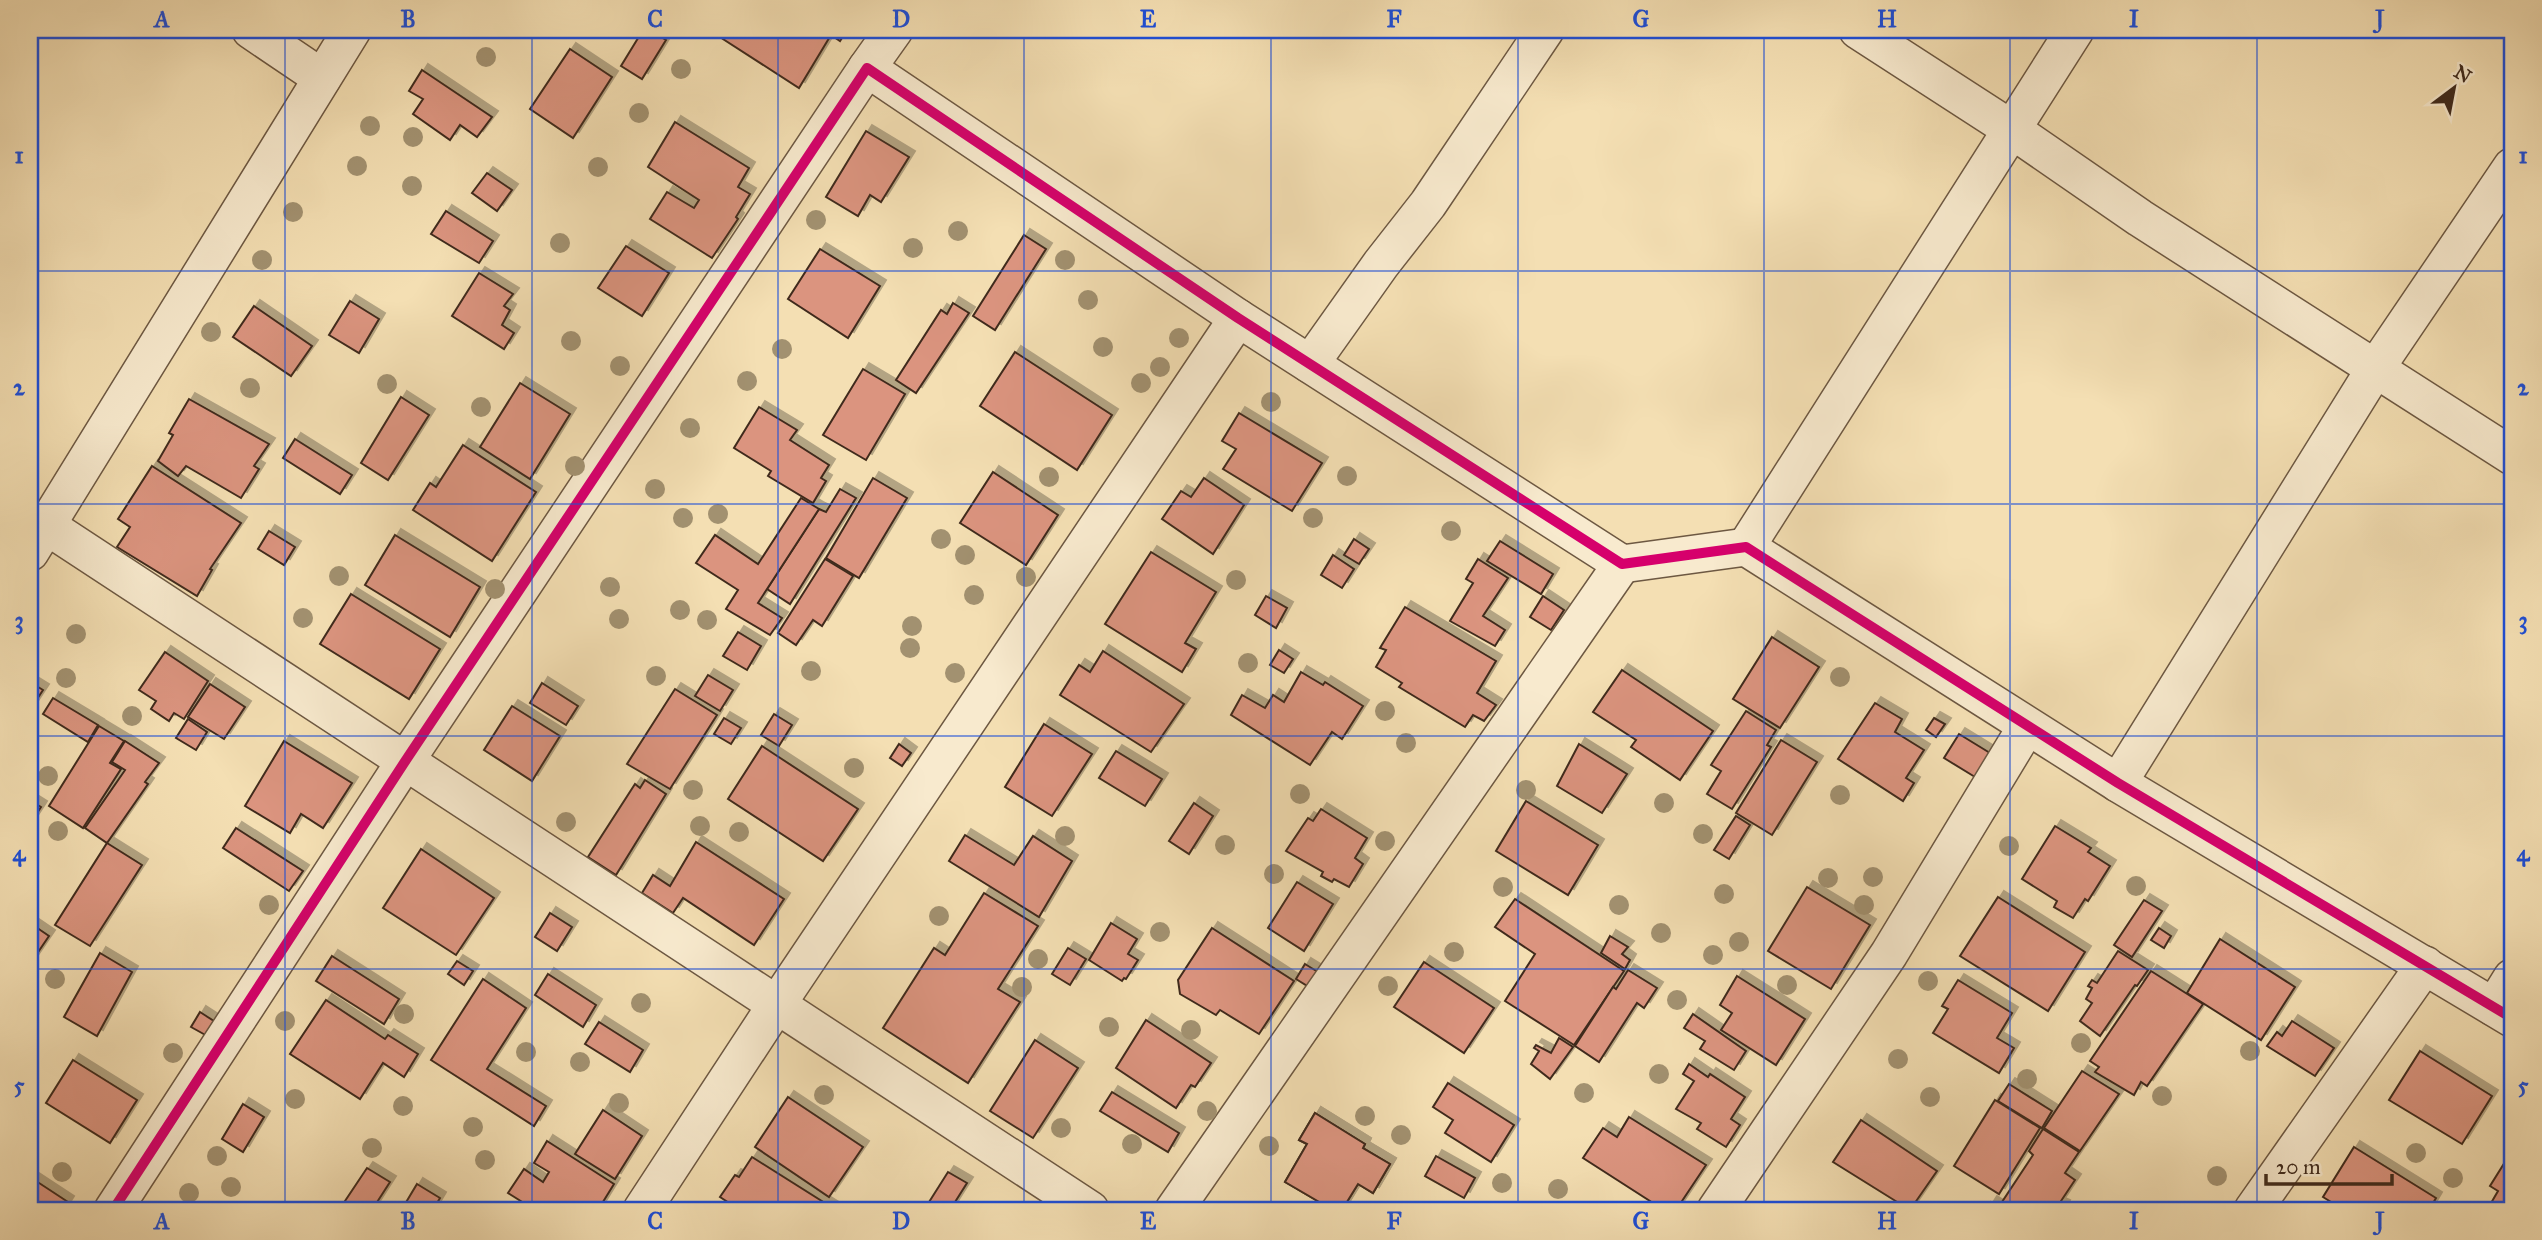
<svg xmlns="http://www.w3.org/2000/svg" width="2542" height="1240" font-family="'IM FELL Great Primer',serif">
<defs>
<filter id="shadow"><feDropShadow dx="6" dy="-6" stdDeviation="0" flood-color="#0004"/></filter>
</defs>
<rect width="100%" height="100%" fill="#f4dfb3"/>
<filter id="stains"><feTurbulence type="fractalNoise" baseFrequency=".00286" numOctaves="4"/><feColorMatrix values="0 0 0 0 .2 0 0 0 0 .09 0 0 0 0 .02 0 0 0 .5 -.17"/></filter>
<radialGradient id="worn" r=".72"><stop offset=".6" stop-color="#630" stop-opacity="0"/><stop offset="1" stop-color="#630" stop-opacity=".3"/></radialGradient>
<!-- building -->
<g fill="#db947f" stroke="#402b1d" stroke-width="2" filter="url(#shadow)">
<polygon points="643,30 649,30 666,40 642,79 621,66"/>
<polygon points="713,30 847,30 840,41 831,35 799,88 712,32"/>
<polygon points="570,49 612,77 573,138 530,109"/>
<polygon points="422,70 492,117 477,137 460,125 450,140 413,114 423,99 409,91"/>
<polygon points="675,122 749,168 738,187 750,194 736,217 738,219 712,258 650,219 667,192 694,208 699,200 648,167"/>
<polygon points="866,131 909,157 881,202 870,195 858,216 826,197"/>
<polygon points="487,173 512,190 497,211 472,193"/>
<polygon points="446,211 493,241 479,263 431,234"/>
<polygon points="1024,235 1046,249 995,330 973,316"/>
<polygon points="626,246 669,273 642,316 598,288"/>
<polygon points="820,249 880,286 848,338 788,299"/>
<polygon points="479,273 513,294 504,306 510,310 502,325 514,333 504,349 452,316"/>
<polygon points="350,301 379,319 359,353 329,335"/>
<polygon points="953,303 969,313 916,393 896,380 941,310 947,314"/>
<polygon points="254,306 312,346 291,376 233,337"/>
<polygon points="1015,352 1112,415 1077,470 980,406"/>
<polygon points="863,369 905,394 866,460 823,435"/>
<polygon points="520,383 570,414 530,479 480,447"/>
<polygon points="401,397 429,415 388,480 361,463"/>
<polygon points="189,399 269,444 254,466 259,469 241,498 186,466 178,476 158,461 173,435 169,433"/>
<polygon points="759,407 797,430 790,440 829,465 821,478 826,481 813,503 768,476 771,471 734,448"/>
<polygon points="1239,413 1322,463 1292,511 1223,469 1236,449 1222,441"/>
<polygon points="295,439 352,475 340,494 283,458"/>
<polygon points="463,445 536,492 492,561 413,510 430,483 436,487"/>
<polygon points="152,466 241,523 210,569 212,570 197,596 117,547 130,527 118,519"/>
<polygon points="993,472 1058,515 1026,565 960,523"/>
<polygon points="873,478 907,498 859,578 826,558"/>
<polygon points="1204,478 1244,505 1213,554 1162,519 1181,491 1191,497"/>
<polygon points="840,489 856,498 790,604 767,589 819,509 826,512"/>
<polygon points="801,498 819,509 758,603 782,618 770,635 726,609 738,590 696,563 715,535 758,564"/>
<polygon points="269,531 295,547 284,565 258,549"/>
<polygon points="395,535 480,587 450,637 365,585"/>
<polygon points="1354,539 1369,549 1359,564 1344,555"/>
<polygon points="1500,541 1553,574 1541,594 1487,561"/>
<polygon points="1151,552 1216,592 1185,643 1196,649 1182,672 1105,624"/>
<polygon points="1333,555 1354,569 1342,588 1321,575"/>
<polygon points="825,559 853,576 822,626 813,620 796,645 778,633"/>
<polygon points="1478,559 1508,578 1483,616 1505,630 1495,646 1450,621 1473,583 1466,579"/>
<polygon points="351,594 440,649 409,699 320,644"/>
<polygon points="1266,596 1287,608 1276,628 1255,615"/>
<polygon points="1543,596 1564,610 1551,630 1530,617"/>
<polygon points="1405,607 1496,661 1477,693 1496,705 1484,721 1473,715 1465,727 1399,687 1402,683 1376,667 1386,650 1380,648"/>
<polygon points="738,632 761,646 747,670 723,656"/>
<polygon points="1772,637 1819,667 1780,728 1733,699"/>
<polygon points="1279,650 1293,659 1284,673 1270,665"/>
<polygon points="1103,651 1184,704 1151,752 1060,695 1079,665 1090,672"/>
<polygon points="165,652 208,681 184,719 174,713 169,721 151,709 156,701 139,690"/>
<polygon points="1622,670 1713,731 1680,780 1631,747 1636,740 1593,712"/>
<polygon points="1301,672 1323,685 1325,682 1363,706 1342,739 1332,732 1310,765 1231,715 1242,695 1265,708 1273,695 1284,702"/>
<polygon points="708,675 733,690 720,711 695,696"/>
<polygon points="30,682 43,690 30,710"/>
<polygon points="542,683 578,706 566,725 530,703"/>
<polygon points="210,684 245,707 224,739 188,717"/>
<polygon points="675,689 717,715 670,789 627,764"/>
<polygon points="53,698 98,725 88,742 43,714"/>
<polygon points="1875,703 1902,719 1895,732 1924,750 1906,778 1914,783 1903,801 1838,759"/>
<polygon points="512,706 560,736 532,781 484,750"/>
<polygon points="1746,711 1776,730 1767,745 1771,747 1732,809 1707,794 1721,771 1711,765"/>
<polygon points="774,714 792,725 779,746 761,735"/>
<polygon points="724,718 741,728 731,744 714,734"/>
<polygon points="1934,718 1945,724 1936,737 1926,730"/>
<polygon points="188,719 207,732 196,750 176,738"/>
<polygon points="1044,724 1092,754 1052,816 1005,787"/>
<polygon points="99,726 124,741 110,763 121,769 83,828 49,806"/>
<polygon points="1959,734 1990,753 1975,777 1944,758"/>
<polygon points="1781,740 1817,762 1772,835 1736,813"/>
<polygon points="125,741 159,763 145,782 148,784 107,843 85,828 125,770 112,762"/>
<polygon points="284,741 352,783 323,828 301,814 290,833 245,806"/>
<polygon points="899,744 911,753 902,766 890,758"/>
<polygon points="1579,744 1627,774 1602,813 1557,786"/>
<polygon points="762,746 858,809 823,861 728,799"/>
<polygon points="1116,751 1162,779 1145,806 1099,778"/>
<polygon points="645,780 666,794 616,875 588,857 635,784 640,788"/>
<polygon points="30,800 41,807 30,824"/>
<polygon points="1526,801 1598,845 1568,895 1496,851"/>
<polygon points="1194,803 1213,816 1189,854 1169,841"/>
<polygon points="1321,809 1367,838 1355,858 1363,864 1349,887 1334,879 1332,882 1321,876 1323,872 1286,851 1308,818 1313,821"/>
<polygon points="1736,816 1750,825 1729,859 1714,850"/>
<polygon points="2055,826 2091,848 2088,852 2110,866 2088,901 2085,899 2073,918 2054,907 2057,901 2022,879"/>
<polygon points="236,828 303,871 289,891 223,848"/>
<polygon points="965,835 1014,865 1033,836 1072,861 1039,917 949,861"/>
<polygon points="696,842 784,899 754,945 683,898 673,913 642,893 653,875 670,886"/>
<polygon points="107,843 142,865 90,946 55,925"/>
<polygon points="421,849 494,898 456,955 383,908"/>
<polygon points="1297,882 1333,904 1304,951 1268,928"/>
<polygon points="1807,887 1870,925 1831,989 1768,951"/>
<polygon points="984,893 1038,926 998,989 1020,1002 968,1083 883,1028 934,948 945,955"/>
<polygon points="1998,897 2085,952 2048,1011 1960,956"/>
<polygon points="1515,899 1624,971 1574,1045 1505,1001 1535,954 1495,927"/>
<polygon points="2144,900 2162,911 2132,957 2114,945"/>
<polygon points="550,913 572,927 557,951 535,937"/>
<polygon points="30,923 49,936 30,964"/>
<polygon points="1111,923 1137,939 1128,954 1138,960 1126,979 1124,978 1122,981 1089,960"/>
<polygon points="1212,928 1294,981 1259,1034 1220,1010 1216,1015 1180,994 1178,980"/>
<polygon points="2159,928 2171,936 2164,948 2151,940"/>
<polygon points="1610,936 1628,947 1622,954 1630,960 1625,969 1601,953"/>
<polygon points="2220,939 2295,987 2261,1040 2187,993"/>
<polygon points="1068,948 1086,959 1070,985 1052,974"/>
<polygon points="2118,951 2148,970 2137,986 2135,985 2100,1036 2080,1021 2092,1003 2086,999 2092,988 2088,986 2092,980 2097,983"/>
<polygon points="100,953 132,972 97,1036 64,1017"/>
<polygon points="332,956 399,999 384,1024 316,981"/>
<polygon points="457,961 473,971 464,985 448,974"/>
<polygon points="1424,962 1494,1008 1464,1053 1394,1007"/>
<polygon points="1305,964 1318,972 1309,987 1296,979"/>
<polygon points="1628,970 1657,988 1644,1008 1637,1003 1599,1062 1575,1046 1613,987 1616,989"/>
<polygon points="2151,971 2203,1004 2147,1086 2141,1082 2134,1095 2095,1072 2099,1067 2090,1061"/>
<polygon points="548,974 596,1005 583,1027 535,995"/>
<polygon points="1737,976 1805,1019 1776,1065 1721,1030 1732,1013 1720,1005"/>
<polygon points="483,979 526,1008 487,1069 546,1106 534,1126 431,1060"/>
<polygon points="1958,980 2012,1013 1997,1038 2014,1048 1999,1073 1933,1033 1948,1009 1942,1006"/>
<polygon points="326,1000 385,1039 388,1035 418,1054 404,1077 383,1063 360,1099 290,1054"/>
<polygon points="200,1012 217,1023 209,1037 191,1027"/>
<polygon points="1693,1014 1746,1051 1734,1070 1700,1049 1705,1041 1684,1028"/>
<polygon points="1146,1020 1211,1063 1195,1087 1191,1085 1176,1108 1116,1068"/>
<polygon points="2292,1021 2334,1048 2315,1076 2267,1046 2277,1032 2282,1036"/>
<polygon points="599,1022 643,1050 630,1072 585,1044"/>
<polygon points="1559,1038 1573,1047 1550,1079 1531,1064 1539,1051 1534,1048 1536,1045 1551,1053"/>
<polygon points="1035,1040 1078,1068 1033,1138 990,1111"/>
<polygon points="2420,1051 2492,1096 2462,1144 2389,1100"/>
<polygon points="73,1060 137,1100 110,1143 46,1103"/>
<polygon points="1689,1064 1708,1077 1710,1074 1745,1097 1731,1119 1740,1125 1726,1147 1697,1129 1701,1123 1676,1109 1694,1081 1683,1074"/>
<polygon points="2082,1071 2119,1094 2080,1151 2044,1128"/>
<polygon points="1448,1083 1514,1125 1491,1162 1445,1133 1453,1120 1433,1107"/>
<polygon points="2009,1084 2052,1111 2042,1128 1998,1101"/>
<polygon points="1112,1092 1179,1133 1168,1152 1100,1111"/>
<polygon points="788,1097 863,1147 829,1197 755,1147"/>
<polygon points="1995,1100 2040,1128 1999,1194 1954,1166"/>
<polygon points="243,1104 264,1117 243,1152 222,1139"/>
<polygon points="603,1110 642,1136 615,1179 575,1154"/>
<polygon points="1315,1113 1365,1144 1363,1148 1390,1164 1373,1193 1358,1184 1342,1210 1333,1210 1285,1182 1307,1144 1299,1140"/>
<polygon points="1315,1113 1365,1144 1363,1148 1390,1164 1373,1193 1358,1184 1342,1210 1333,1210 1285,1182 1307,1144 1299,1140"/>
<polygon points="1629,1117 1706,1165 1676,1210 1664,1210 1583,1158 1603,1128 1617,1137"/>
<polygon points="1861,1120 1937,1171 1910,1210 1833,1162"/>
<polygon points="2043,1129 2079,1152 2065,1173 2075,1180 2059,1204 2064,1206 2062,1210 2009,1210 2000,1205 2033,1155 2029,1151"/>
<polygon points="547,1141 614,1184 598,1210 535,1210 508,1193 524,1169 543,1182 549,1172 534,1163"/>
<polygon points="2354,1147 2436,1198 2429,1210 2344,1210 2323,1197"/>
<polygon points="1436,1156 1475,1178 1464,1198 1425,1176"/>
<polygon points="752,1157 836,1210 740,1210 720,1197 735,1175 739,1177"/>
<polygon points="2505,1162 2512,1167 2512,1208 2511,1210 2487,1210 2498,1191 2490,1186"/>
<polygon points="367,1168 390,1182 372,1210 339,1210"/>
<polygon points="948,1172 967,1183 950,1210 924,1210"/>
<polygon points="30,1177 68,1202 63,1210 30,1210"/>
<polygon points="417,1184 440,1198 433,1210 402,1209"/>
<polygon points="1991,1202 2004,1210 1986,1210"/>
</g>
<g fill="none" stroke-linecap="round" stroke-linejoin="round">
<defs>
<g id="street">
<polyline points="251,30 322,78"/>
<polyline points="1858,30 2011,129 2140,218 2512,456"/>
<polyline points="867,68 894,30"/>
<polyline points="1310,364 1381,264 1428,204 1545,30"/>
<path d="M47,526C393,756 743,981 1090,1210"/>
<polyline points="1746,547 2075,30"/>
<polyline points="30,552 352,30"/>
<polyline points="2118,783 2375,369 2512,167"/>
<polyline points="2494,1007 2512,978"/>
<polyline points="113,1210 404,763 867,68 1238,318 1622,564 1746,547 2118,783 2512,1018"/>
<polyline points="642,1210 777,1004 1238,318"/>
<polyline points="1174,1210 1622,564"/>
<polyline points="1716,1210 1889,954 2027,726"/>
<polyline points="2253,1210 2425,965"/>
</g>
</defs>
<!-- street casing -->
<use href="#street" stroke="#6d5842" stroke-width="40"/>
<!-- street -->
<use href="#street" stroke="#f8eace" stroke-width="37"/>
<defs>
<polyline id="cycleway" points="113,1210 404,763 867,68 1238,318 1622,564 1746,547 2118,783 2512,1018"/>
</defs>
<!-- cycleway casing -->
<use href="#cycleway" stroke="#f8eace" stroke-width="15"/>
<!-- cycleway -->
<use href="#cycleway" stroke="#d6006c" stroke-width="10"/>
</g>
<!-- trees -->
<g fill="#a29170">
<circle cx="486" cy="57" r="10"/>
<circle cx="681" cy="69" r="10"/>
<circle cx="639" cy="113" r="10"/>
<circle cx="370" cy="126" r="10"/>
<circle cx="413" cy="137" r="10"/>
<circle cx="357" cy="166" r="10"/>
<circle cx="598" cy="167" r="10"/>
<circle cx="412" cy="186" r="10"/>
<circle cx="293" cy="212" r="10"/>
<circle cx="816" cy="220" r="10"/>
<circle cx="958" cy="231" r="10"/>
<circle cx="560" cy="243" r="10"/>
<circle cx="913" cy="248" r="10"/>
<circle cx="262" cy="260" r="10"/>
<circle cx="1065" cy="260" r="10"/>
<circle cx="1088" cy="300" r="10"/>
<circle cx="211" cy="332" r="10"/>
<circle cx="1179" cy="338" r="10"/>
<circle cx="571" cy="341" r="10"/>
<circle cx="1103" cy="347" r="10"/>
<circle cx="782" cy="349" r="10"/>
<circle cx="620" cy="366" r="10"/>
<circle cx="1160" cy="367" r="10"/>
<circle cx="747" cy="381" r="10"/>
<circle cx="1141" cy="383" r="10"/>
<circle cx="387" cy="384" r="10"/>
<circle cx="250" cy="388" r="10"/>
<circle cx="1271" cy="402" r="10"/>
<circle cx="481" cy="407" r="10"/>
<circle cx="690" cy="428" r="10"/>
<circle cx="575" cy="466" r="10"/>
<circle cx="1347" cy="476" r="10"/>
<circle cx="1049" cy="477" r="10"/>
<circle cx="655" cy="489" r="10"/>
<circle cx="718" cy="514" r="10"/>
<circle cx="683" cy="518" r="10"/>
<circle cx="1313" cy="518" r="10"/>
<circle cx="1451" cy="531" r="10"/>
<circle cx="941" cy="539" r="10"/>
<circle cx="965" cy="555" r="10"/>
<circle cx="339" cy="576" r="10"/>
<circle cx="1026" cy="577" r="10"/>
<circle cx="1236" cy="580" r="10"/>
<circle cx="610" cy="587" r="10"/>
<circle cx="495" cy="589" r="10"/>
<circle cx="974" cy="595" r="10"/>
<circle cx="680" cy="610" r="10"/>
<circle cx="303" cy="618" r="10"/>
<circle cx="619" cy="619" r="10"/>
<circle cx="707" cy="620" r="10"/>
<circle cx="912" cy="626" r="10"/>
<circle cx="76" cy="634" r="10"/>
<circle cx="910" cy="648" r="10"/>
<circle cx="1248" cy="663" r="10"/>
<circle cx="811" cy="671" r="10"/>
<circle cx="955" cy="673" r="10"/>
<circle cx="656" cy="676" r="10"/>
<circle cx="1840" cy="677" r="10"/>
<circle cx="66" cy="678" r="10"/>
<circle cx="1385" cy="711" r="10"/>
<circle cx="132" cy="716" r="10"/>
<circle cx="1406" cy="743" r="10"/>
<circle cx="854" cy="768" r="10"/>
<circle cx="48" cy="776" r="10"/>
<circle cx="693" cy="790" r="10"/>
<circle cx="1526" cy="790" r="10"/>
<circle cx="1300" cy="794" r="10"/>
<circle cx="1840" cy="795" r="10"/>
<circle cx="1664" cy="803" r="10"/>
<circle cx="566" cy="822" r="10"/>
<circle cx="700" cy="826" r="10"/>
<circle cx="58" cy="831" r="10"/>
<circle cx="739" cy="832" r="10"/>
<circle cx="1703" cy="834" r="10"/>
<circle cx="1065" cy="836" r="10"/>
<circle cx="1385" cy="841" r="10"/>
<circle cx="1225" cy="845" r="10"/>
<circle cx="2009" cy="846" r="10"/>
<circle cx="1274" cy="874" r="10"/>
<circle cx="1873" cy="877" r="10"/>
<circle cx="1828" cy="878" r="10"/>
<circle cx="2136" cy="886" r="10"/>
<circle cx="1503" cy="887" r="10"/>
<circle cx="1724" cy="894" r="10"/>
<circle cx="269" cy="905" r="10"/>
<circle cx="1619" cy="905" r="10"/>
<circle cx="1864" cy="905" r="10"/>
<circle cx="939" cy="916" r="10"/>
<circle cx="1160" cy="932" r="10"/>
<circle cx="1661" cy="933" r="10"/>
<circle cx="1739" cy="942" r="10"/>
<circle cx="1454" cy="952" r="10"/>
<circle cx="1713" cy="955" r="10"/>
<circle cx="1038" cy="959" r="10"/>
<circle cx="55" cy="979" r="10"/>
<circle cx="1928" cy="981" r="10"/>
<circle cx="1787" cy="985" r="10"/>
<circle cx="1388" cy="986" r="10"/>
<circle cx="1022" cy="987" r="10"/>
<circle cx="1677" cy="1000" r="10"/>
<circle cx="641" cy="1003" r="10"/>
<circle cx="404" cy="1014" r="10"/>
<circle cx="285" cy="1021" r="10"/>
<circle cx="1109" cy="1027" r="10"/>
<circle cx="1191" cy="1030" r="10"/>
<circle cx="2081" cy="1043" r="10"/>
<circle cx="2250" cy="1051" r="10"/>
<circle cx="526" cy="1052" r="10"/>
<circle cx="173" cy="1053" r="10"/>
<circle cx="1898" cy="1059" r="10"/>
<circle cx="580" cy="1062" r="10"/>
<circle cx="1659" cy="1074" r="10"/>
<circle cx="2027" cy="1079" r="10"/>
<circle cx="1584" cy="1093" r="10"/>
<circle cx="824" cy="1095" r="10"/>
<circle cx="2162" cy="1096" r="10"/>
<circle cx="1930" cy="1097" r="10"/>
<circle cx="295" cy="1099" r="10"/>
<circle cx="619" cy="1103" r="10"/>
<circle cx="403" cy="1106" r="10"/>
<circle cx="1207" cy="1111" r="10"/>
<circle cx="1365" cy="1116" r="10"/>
<circle cx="473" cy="1127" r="10"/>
<circle cx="1061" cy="1128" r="10"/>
<circle cx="1401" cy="1135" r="10"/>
<circle cx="1132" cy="1144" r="10"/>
<circle cx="1269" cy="1146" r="10"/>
<circle cx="372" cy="1148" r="10"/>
<circle cx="2416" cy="1153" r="10"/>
<circle cx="217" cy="1156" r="10"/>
<circle cx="485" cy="1160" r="10"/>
<circle cx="62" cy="1172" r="10"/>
<circle cx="2217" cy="1176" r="10"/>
<circle cx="2453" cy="1178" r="10"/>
<circle cx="1502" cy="1183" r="10"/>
<circle cx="231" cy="1187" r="10"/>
<circle cx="1558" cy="1189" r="10"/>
<circle cx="189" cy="1193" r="10"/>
</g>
<!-- grid -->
<path fill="none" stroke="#1d4ed8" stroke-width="2" stroke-opacity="0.55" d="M285,30V1210M532,30V1210M778,30V1210M1024,30V1210M1271,30V1210M1518,30V1210M1764,30V1210M2010,30V1210M2257,30V1210M30,271H2512M30,504H2512M30,736H2512M30,969H2512"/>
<!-- margin -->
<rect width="2542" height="1240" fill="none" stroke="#f4dfb3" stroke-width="77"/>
<!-- north arrow -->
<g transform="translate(2454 88) rotate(32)" stroke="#f8eace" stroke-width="5" paint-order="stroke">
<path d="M0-5L12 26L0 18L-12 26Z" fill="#402b1d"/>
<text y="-10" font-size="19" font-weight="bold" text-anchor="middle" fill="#402b1d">N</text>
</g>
<!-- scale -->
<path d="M2266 1174v10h126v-10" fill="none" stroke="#402b1d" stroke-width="3.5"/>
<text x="2276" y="1174" font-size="21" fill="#402b1d" stroke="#f8eace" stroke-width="5" paint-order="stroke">20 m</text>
<rect x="38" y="38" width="2466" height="1164" fill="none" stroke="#1d4ed8" stroke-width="2.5"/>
<g font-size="23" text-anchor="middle" font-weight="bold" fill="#1d4ed8">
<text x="162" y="27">A</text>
<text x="408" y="27">B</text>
<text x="655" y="27">C</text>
<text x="901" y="27">D</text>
<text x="1148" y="27">E</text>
<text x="1394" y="27">F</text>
<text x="1641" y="27">G</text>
<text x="1887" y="27">H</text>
<text x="2134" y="27">I</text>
<text x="2380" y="27">J</text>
<text x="19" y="163">1</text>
<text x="2523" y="163">1</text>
<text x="19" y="395">2</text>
<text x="2523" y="395">2</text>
<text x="19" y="628">3</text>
<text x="2523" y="628">3</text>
<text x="19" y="861">4</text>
<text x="2523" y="861">4</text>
<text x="19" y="1093">5</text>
<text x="2523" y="1093">5</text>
<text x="162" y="1229">A</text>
<text x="408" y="1229">B</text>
<text x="655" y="1229">C</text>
<text x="901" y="1229">D</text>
<text x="1148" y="1229">E</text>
<text x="1394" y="1229">F</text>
<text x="1641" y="1229">G</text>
<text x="1887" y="1229">H</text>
<text x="2134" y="1229">I</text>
<text x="2380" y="1229">J</text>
</g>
<rect width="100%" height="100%" filter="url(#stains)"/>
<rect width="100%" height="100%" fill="url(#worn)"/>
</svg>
